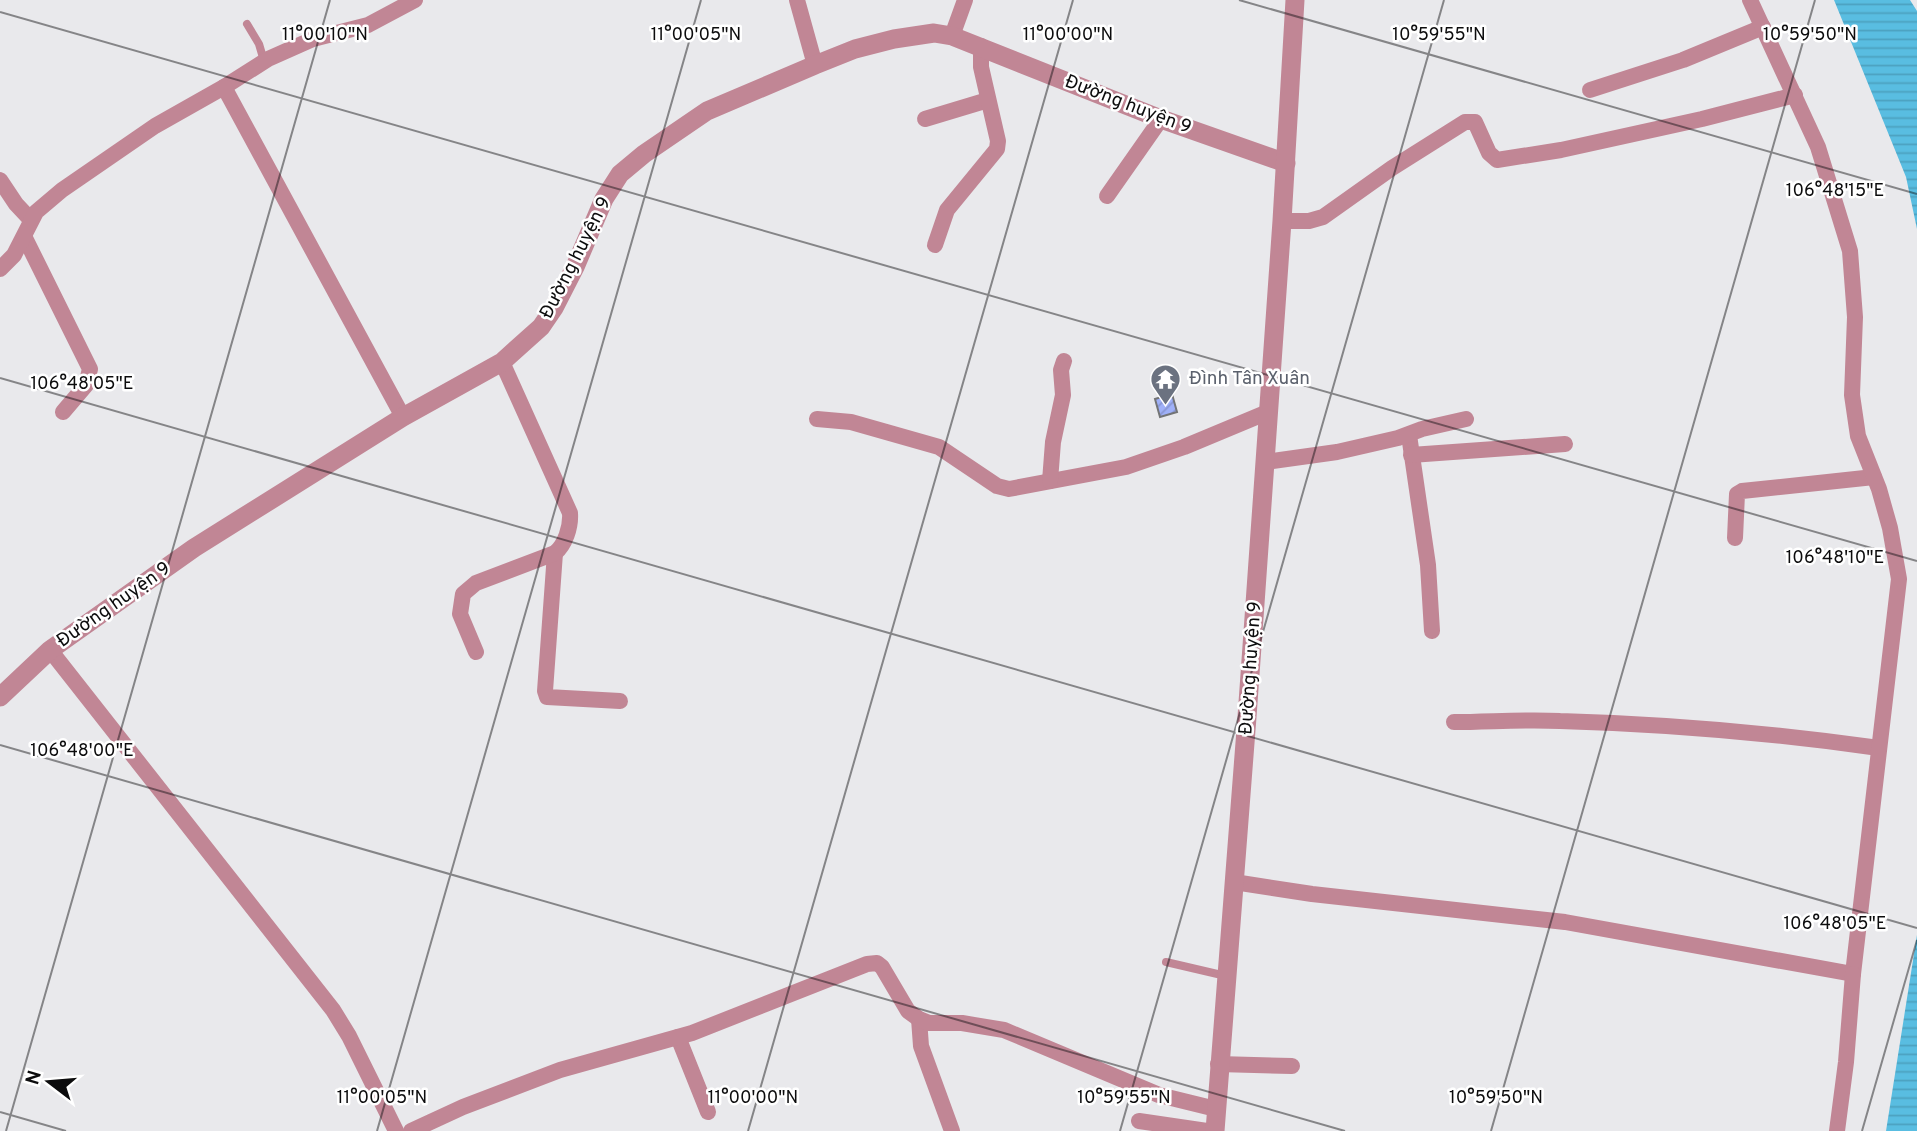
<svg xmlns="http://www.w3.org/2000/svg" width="1917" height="1131" font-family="Overpass,sans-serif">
<defs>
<pattern id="water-rules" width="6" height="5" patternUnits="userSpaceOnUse" patternTransform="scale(1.75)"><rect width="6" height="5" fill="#59bde1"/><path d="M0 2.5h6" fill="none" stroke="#4ca1c0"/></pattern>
<pattern id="building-hatch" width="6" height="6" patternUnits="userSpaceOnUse" patternTransform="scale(1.75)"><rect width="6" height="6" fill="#9fb0f8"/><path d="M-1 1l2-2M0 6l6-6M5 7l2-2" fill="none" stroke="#8896d3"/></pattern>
</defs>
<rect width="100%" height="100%" fill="#e9e9ec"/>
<!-- water -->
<g fill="url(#water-rules)">
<polygon points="1834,0 1910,0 1917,11 1917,229 1906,177"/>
<polygon points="1917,935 1917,1131 1886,1131"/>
</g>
<!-- building -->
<polygon fill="url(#building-hatch)" stroke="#737476" stroke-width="2" points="1172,394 1177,412 1160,417 1155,399"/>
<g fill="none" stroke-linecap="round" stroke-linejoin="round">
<!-- service -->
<g stroke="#c18695" stroke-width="8">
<polyline points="247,24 259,44 264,61"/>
<polyline points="1166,962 1226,976"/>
</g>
<!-- minor -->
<g stroke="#c18695" stroke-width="16">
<polyline points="797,0 815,65"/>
<polyline points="952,36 965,0"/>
<polyline points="224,87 268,59 313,39 368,25 415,0"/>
<polyline points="1590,90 1683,60 1763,27"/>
<polyline points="925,119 988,100"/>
<polyline points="0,180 16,204 31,220"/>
<polyline points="1107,196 1161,119"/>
<polyline points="1282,221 1309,221 1323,217 1392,168 1465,122 1475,122 1489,153 1497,160 1561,150 1702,119 1795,95"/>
<polyline points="25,238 90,369 86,385 63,412"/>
<polyline points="935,245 947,210 997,149 998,141 981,67 981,46"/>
<polyline points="0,269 14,255 36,212 62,190 155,126 224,87 403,417"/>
<polyline points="817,419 851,422 939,447 997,486 1009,489 1126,467 1184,447 1268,412"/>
<polyline points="1409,435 1428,565 1432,631"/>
<polyline points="1411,455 1565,444"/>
<polyline points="1265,462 1337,452 1398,438 1422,429 1466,419"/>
<polyline points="1050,481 1053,442 1063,395 1061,370 1064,361"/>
<polyline points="1735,538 1737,494 1742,491 1874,477"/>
<polyline points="555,553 545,691 547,697 620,701"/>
<polyline points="50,650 333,1010 349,1036 396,1131"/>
<path d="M476,652L460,614L463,594L476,583L555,553C565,545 571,527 570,513L502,362"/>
<path d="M1454,722C1489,722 1525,719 1560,721C1667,724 1773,733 1879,748"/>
<polyline points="1234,882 1312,894 1565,922 1853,974 1899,579 1890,528 1879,489 1858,436 1852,395 1855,317 1850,251 1818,147 1750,0"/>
<polyline points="919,1019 921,1046 952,1131"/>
<polyline points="678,1037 708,1112"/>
<polyline points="1218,1064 1292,1066"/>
<polyline points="1139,1121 1207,1131"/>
<polyline points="411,1131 463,1107 560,1070 692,1033 867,964 877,963 882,967 908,1011 919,1019 929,1023 962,1023 1004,1030 1159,1095 1216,1109"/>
<polyline points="1837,1131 1846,1062 1853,974"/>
</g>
<!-- tertiary -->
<g stroke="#c18695" stroke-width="19">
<polyline points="0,697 50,650 194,548 403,417 502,362 541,327 554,308 575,267 604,199 620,174 644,154 707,111 815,65 855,49 894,39 934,33 952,36 1161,119 1286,163"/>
<polyline points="1215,1131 1247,717 1282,221 1295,0"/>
</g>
</g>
<!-- ticks -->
<path fill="none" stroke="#0c0c0d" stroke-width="2" stroke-opacity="0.45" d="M1239,0L1917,194M0,12L1917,561M0,378L1917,928M0,745L1345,1131M0,1112L66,1131M6,1131L330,0M377,1131L701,0M748,1131L1073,0M1120,1131L1444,0M1491,1131L1815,0M1862,1131L1917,940"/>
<!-- icons -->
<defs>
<symbol id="temple-pin" viewBox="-11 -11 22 30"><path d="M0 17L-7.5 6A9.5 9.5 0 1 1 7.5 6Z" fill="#6b7280" stroke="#fff"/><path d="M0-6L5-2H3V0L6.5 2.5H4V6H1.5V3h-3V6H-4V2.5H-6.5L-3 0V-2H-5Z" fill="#fff"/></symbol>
</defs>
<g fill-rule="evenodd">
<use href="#temple-pin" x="1148" y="362" width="35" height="47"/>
</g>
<g text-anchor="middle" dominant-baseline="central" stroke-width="5" stroke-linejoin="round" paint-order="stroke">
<!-- street labels -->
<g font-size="19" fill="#0c0c0d" stroke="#fff">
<text transform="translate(1128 105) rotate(21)">Đường huyện 9</text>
<text transform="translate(576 258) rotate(-63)">Đường huyện 9</text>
<text transform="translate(114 605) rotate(-35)">Đường huyện 9</text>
<text transform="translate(1251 668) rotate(-86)">Đường huyện 9</text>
</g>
<!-- worship labels -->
<g font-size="19" fill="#5b616d" stroke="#fff" text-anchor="start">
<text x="1189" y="379">Đình Tân Xuân</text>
</g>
</g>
<g font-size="18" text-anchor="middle" fill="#0c0c0d" stroke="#fff" stroke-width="5" stroke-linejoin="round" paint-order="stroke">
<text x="325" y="40">11°00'10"N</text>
<text x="696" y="40">11°00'05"N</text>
<text x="1068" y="40">11°00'00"N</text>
<text x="1439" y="40">10°59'55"N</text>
<text x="1810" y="40">10°59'50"N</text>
<text x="1835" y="196">106°48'15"E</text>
<text x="82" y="389">106°48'05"E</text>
<text x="1835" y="563">106°48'10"E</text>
<text x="82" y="756">106°48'00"E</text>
<text x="1835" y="929">106°48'05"E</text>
<text x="382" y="1103">11°00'05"N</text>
<text x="753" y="1103">11°00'00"N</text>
<text x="1124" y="1103">10°59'55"N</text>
<text x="1496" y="1103">10°59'50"N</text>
</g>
<!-- north arrow -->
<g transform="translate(49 1082) rotate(286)" stroke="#ffffff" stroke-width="5" paint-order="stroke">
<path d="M0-5L12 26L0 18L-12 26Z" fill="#0c0c0d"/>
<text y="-10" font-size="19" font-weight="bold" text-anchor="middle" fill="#0c0c0d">N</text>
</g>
</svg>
